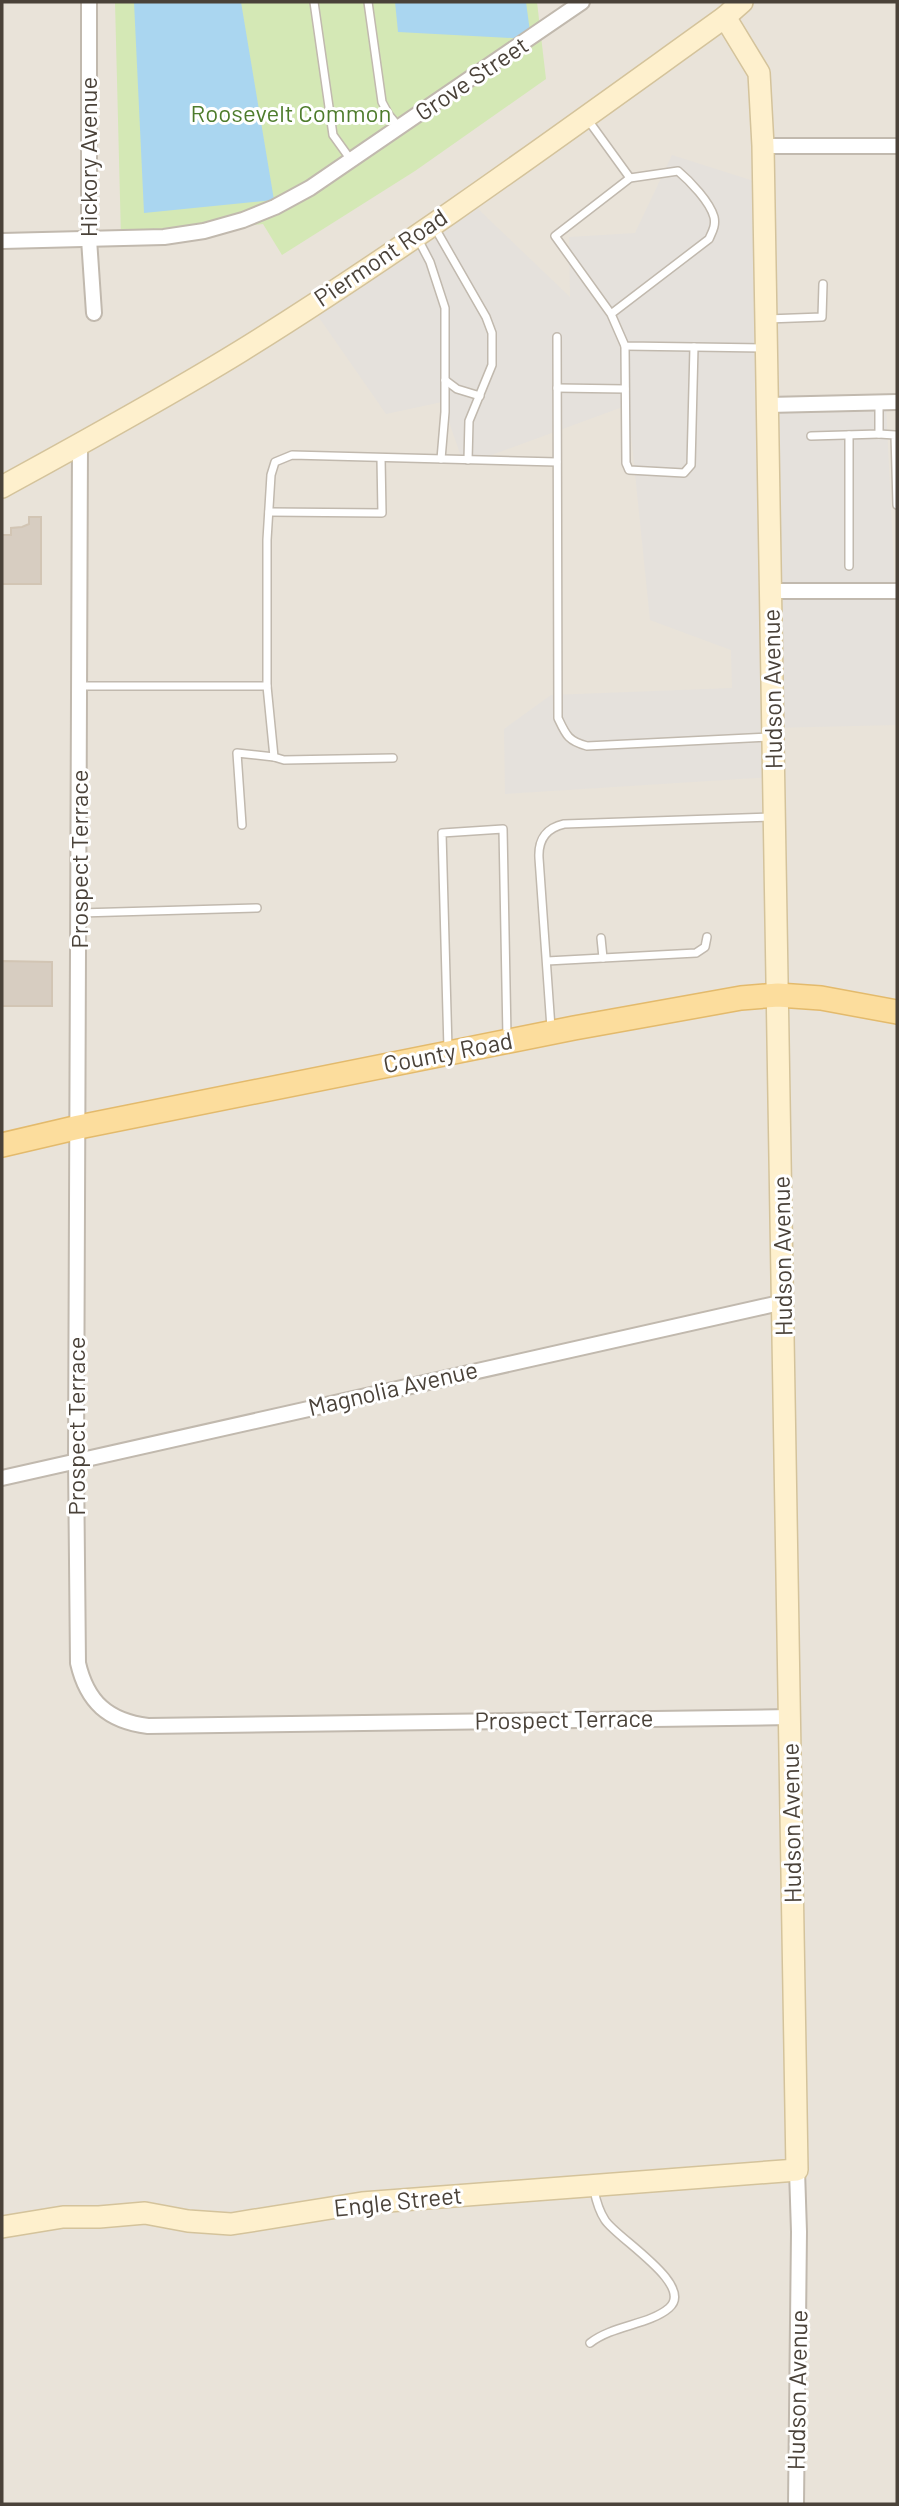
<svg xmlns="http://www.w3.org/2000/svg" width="899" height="2506" font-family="Barlow,sans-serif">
<rect width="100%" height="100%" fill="#f5f2eb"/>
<rect fill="#e9e3d9" x="2" y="2" width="895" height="2502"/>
<path fill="#e5e1dc" d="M672,155L766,185L769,409L886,405L895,590L897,591V725L770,728L771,777L505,794L504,729L551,695L732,688L731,650L650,620L628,405L464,465L442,402L386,414L313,309L473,204L570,297L569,237L635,233Z"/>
<path fill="#d4e8b5" d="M115,2H537L546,79L415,171L282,255L263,224L121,238Z"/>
<g fill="#aad6f0">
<path d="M134,2H241L274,200L144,213Z"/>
<path d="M395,2H526L531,39L398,32Z"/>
</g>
<g fill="#d7cdc1" stroke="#d2c5b4" stroke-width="2">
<path d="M29,517H41V584H2V535H11V528L22,527L29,524Z"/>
<path d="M2,961L52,962V1006H2Z"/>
</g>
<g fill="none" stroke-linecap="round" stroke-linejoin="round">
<g stroke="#c1b9ae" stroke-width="10">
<g id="lane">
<path d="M314,2L333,135L351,160"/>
<path d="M368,2L382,102L389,115L399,127"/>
<path d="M588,120L630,178"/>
<path d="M435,228L486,317L492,333V365L469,421L468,460"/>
<path d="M418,239L430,262L445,308V412L441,459"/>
<path d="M611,314L709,239C712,232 716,226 714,217C710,202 690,181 678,171L630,178L555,236L611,314L625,346L764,348"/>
<path d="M767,319L822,317L823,284"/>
<path d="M557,337L558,718C566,735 568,741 587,746L769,737"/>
<path d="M625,346L626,463L629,470L684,473L691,465L694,347"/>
<path d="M445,380L457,389L480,396"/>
<path d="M557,388L625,389"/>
<path d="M879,434L895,435L897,505"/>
<path d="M849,435V566"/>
<path d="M811,436L879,434V403"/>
<path d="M269,512L382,513L381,458"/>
<path d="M80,686H267V540L271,475L275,462L292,455L557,462"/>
<path d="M267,686L274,757L284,760L393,758"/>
<path d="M242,825L237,753L274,757"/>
<path d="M80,913L257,908"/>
<path d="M601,938L603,958"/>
<path d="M547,961L696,953L705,947L707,937"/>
<path d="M551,1028L539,858C538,840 546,828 564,824L771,817"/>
<path d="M448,1049L442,833L503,829L507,1037"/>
<path d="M590,2343C613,2325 649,2325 669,2308C696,2285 615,2237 605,2220C599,2211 596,2200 594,2190"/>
</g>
</g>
<g stroke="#c1b9ae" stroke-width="18">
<g id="street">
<path d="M89,2V239L94,313"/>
<path d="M763,146H897"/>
<path d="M2,241L164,237L204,231L243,220L275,207L310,188L582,2"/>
<path d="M768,405L897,402"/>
<path d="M80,444L76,1460L78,1663C87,1702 108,1721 148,1726L791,1717"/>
<path d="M771,591H897"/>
<path d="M2,1478L784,1302"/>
<path d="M796,2504L799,2232L797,2170"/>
</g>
</g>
<g stroke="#d4c39b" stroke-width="24">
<g id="secondary">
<path d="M2,487C82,443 163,399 241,351C407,248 566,131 725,17L742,2"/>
<path d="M2,2227L63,2217H99L145,2213L188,2221L231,2224L362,2203L797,2170L763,146L759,73L725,17"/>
</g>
</g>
<g stroke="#e3ba6c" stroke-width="26">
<path id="primary" d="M2,1145L79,1127L574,1028L741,998L778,995L821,998L897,1012"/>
</g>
<use href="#lane" stroke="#fff" stroke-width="7"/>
<use href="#street" stroke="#fff" stroke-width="14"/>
<use href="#secondary" stroke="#fef0cd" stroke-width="21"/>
<use href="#primary" stroke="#fcdd9d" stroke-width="23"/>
</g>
<g text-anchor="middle" stroke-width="6" stroke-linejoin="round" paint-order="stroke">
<g font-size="24" fill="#4a4239" stroke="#fff">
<text transform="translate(472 79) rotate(-34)" y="8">Grove Street</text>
<text transform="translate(89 157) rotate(-90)" y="8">Hickory Avenue</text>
<text transform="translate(381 258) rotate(-34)" y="8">Piermont Road</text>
<text transform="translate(773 689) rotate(-91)" y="8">Hudson Avenue</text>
<text transform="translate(80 859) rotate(-90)" y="8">Prospect Terrace</text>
<text transform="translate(448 1053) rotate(-11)" y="8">County Road</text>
<text transform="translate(783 1256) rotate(-91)" y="8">Hudson Avenue</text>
<text transform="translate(393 1389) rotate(-13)" y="8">Magnolia Avenue</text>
<text transform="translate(77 1426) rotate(-90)" y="8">Prospect Terrace</text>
<text transform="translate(564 1720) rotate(-1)" y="8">Prospect Terrace</text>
<text transform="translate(792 1823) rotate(-91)" y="8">Hudson Avenue</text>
<text transform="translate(398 2202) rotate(-6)" y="8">Engle Street</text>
<text transform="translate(798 2390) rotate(-89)" y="8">Hudson Avenue</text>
</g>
<g font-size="24" fill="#4e7c2c" stroke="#fff">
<text x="291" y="122">Roosevelt Common</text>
</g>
</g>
<rect width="899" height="2506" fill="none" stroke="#4a4239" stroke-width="7"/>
</svg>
